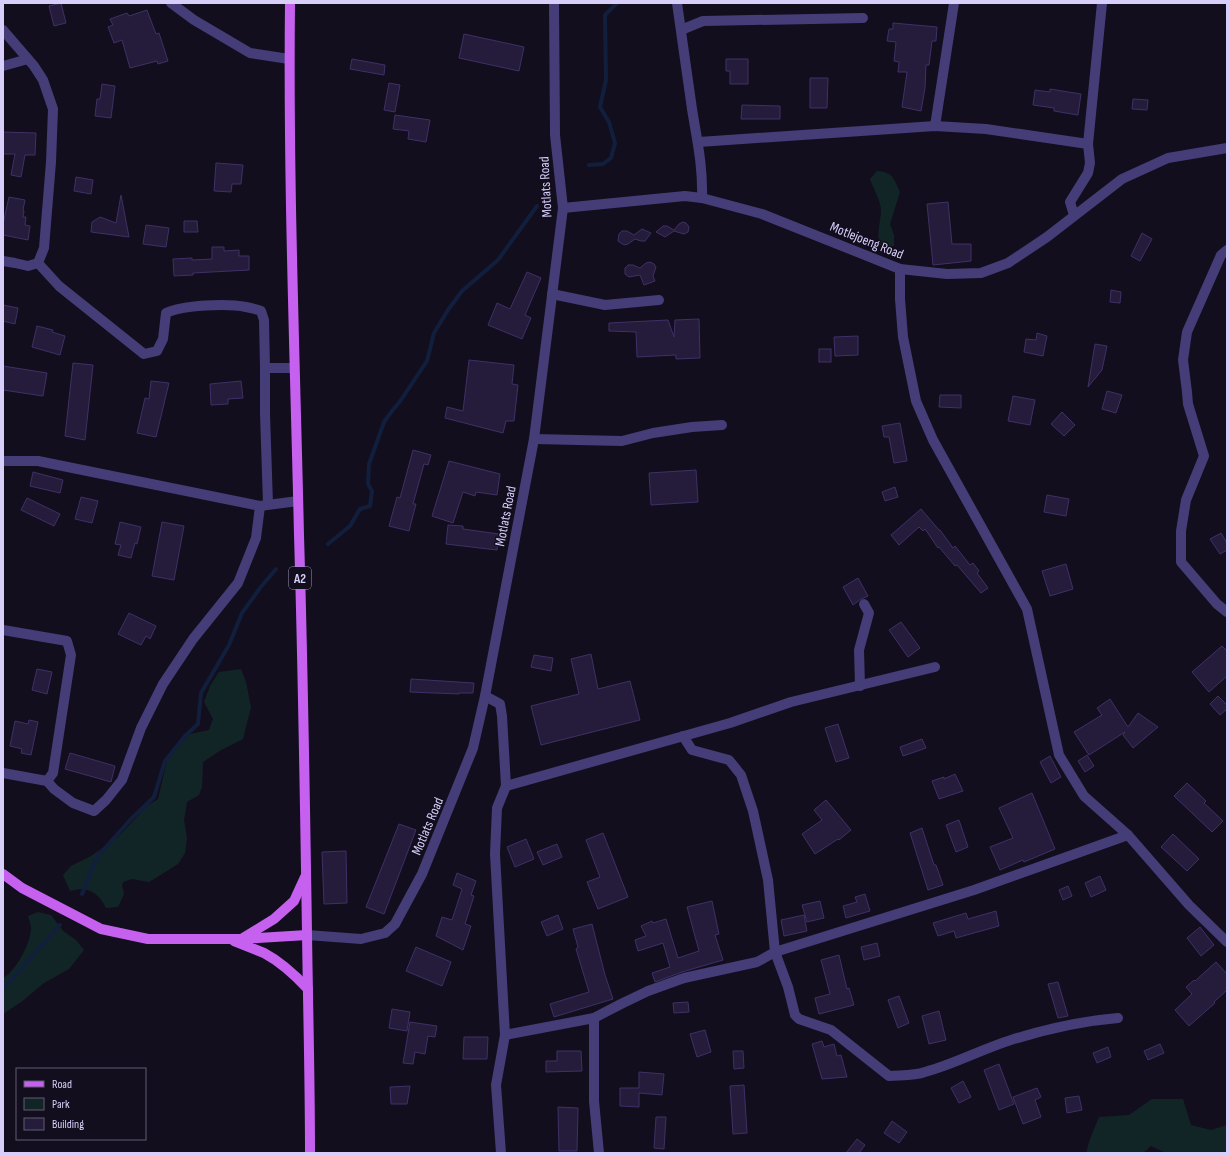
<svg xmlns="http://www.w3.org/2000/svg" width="1230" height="1156" font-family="'Sofia Sans Condensed',sans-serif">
<rect width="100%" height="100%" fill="#120e1d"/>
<g fill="#122526">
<path d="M877,171C893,172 894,179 900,192L890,224L894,235V246L888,247L880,245C876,233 881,222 881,210C881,201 873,188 870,179Z"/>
<path d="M241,669L246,682L251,707L243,739L221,750L203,762L202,787L199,795L187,802L184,820L187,838L185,853L178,864L149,882L132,879L123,882L122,885L124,894L118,907L106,908C98,892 88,886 70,891L63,875L71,866L91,856L117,838L147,806L158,799L167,761L172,751L190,734L209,730L213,719L204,702L210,686L219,672Z"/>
<path d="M38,912L51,915L63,931L76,940L84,950L69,969L44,983L21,1002L3,1014V978C16,971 31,943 31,928C31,924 29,920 28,916Z"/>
<path d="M1152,1099H1183L1191,1125L1211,1130L1227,1125V1153H1166L1151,1146L1143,1153H1086L1090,1139L1099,1117L1129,1115Z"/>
</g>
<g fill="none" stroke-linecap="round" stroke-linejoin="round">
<g stroke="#111f3d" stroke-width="4">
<path d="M589,165L603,164L611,158L615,143L609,122L600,107L606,80L605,15L617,3"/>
<path d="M328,544L350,526L360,509L370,506L372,491L368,484L369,464L384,422L392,411L401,400L427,361L434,333L448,310L462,291L498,260L537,206"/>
<path d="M82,894L97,857L131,819L154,797L165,761L185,736L198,724L201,693L229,645L242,613L260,588L276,569"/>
<path d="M3,989L60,925"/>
</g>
</g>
<g fill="#251c3c" stroke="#3f3066">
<path d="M61,3L66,23L54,26L49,6Z"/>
<path d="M147,10L156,34L159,33L168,61L158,64L157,61L130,68L122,40L114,43L108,27L113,25L110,19L127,13L129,16Z"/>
<path d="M893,23L937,27L936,41H932L929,65H926L925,88L921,111L902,107L907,72H898L899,62L894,61L896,42L887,41L889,29H893Z"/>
<path d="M464,34L524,47L519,71L459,58Z"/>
<path d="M352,59L385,65L384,75L350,69Z"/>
<path d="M726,59H748V84H730V71H726Z"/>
<path d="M810,78H828L827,108H810Z"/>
<path d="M389,83L400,85L395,112L384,110Z"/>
<path d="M102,84L115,86L111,118L95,116L97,99H100Z"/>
<path d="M1050,89L1081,94L1078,115L1054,111V108L1033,105L1035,90L1050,92Z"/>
<path d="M1133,99L1148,100L1147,110L1132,109Z"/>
<path d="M742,105L780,106V119H741Z"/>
<path d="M395,115L430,120L426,142L408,139L409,131L393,129Z"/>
<path d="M3,132L36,133L35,155H25L21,177L11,175L15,154H3Z"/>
<path d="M216,163L243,165L241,184H232L231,192L214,191Z"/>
<path d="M76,177L93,180L91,194L74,191Z"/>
<path d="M121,195L129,237L91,232L92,222L100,217L116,223Z"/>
<path d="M9,197L25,200L23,210L24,211L23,217H26L25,225L30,226L28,240L3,235V224Z"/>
<path d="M948,202L952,244H971V261L933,265L927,204Z"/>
<path d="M184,221H197L198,232H184Z"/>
<path d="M683,222L686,223L689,227L688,232L684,234L674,231L665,237L656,232L663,226H667L674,230L679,224Z"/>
<path d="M146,225L169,228L166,247L143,244Z"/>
<path d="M642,229L651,233L645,241H641L635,239L628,244L624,245L618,241L619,234L622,231H627L634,235Z"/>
<path d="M1142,233L1152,239L1140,261L1131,256Z"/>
<path d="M212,247H224V251L239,250V256H249V270L193,273V275L174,276L173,259L192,258V260L212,259Z"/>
<path d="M650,262L654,264L656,267L653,276L655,281L644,285L640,275L629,277L625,274V268L628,265H633L640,268L646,263Z"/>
<path d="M527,272L541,278L525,315L531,318L522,339L488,325L497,303L510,309Z"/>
<path d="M1111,290L1121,292L1120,303L1110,302Z"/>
<path d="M3,305L18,308L15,324L3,321Z"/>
<path d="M699,319L700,358L676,359V355L637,357L636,332L609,331V323L668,320L674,337L675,320Z"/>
<path d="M37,326L53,330L52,332L65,336L60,355L32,347Z"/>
<path d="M1037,333L1047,336L1043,356L1024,352L1026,339L1036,340Z"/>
<path d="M858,336V355L835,356L834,337Z"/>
<path d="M1095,344L1107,346L1102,370L1088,387Z"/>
<rect x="819" y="349" width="12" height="13"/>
<path d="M469,360L514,365L512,384L518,385L514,421H506L503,433L445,418L447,407L463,411Z"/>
<path d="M73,363L93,365L85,440L65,436Z"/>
<path d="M3,366L47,373L43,396L3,390Z"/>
<path d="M151,381L169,383L156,437L137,433L145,398L149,399Z"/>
<path d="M241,381L243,398L228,399V404L211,405L210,384Z"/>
<path d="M1107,391L1122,395L1116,413L1102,409Z"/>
<path d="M940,395H961V408L939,407Z"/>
<path d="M1013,396L1035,400L1030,425L1008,421Z"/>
<path d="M1062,412L1075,425L1064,436L1051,424Z"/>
<path d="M900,423L907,461L894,463L889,437H884L882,426Z"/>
<path d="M413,450L431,455L428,465L424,464L413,504H416L409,531L389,526L397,497L400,498Z"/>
<path d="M449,461L500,474L497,495L476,492L475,496L463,492L453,523L432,516Z"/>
<path d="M696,470L698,502L651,505L649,473Z"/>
<path d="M33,472L63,480L60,493L30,486Z"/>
<path d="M895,487L898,497L885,501L882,492Z"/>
<path d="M1047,495L1069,499L1066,516L1044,512Z"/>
<path d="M81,497L98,501L92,523L75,519Z"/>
<path d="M27,498L60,514L54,526L21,510Z"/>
<path d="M921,509L939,530H940L953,548L955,546L970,565L973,563L979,571L977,573L988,588L981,593L957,565L955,566L939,547L938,548L925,529L923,531L919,527L899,545L891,535Z"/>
<path d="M120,522L141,527L137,544L135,543L131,558L118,555L121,545L115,544Z"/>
<path d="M162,522L184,526L174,580L152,576Z"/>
<path d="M448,525L463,526V529L499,534L497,550L446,544Z"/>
<path d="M1221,533L1227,543V550L1220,554L1210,539Z"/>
<path d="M1066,564L1073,589L1050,596L1042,571Z"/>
<path d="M858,578L868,596L861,599L853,605L843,587Z"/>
<path d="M129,613L156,626L150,639L146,636L141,645L118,634Z"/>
<path d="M901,622L920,648L908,657L889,630Z"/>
<path d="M1222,646L1227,651V676L1209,692L1192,672Z"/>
<path d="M591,654L598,689L630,681L640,720L541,745L531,706L579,694L571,659Z"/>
<path d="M534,655L553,658L551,671L531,667Z"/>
<path d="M37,669L52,672L47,694L32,690Z"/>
<path d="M411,679L474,683L473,693H459V694L410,692Z"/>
<path d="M1218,696L1227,705V709L1220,715L1210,704Z"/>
<path d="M1110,699L1128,727L1138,713L1158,727L1133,748L1123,735L1125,732L1089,755L1074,732L1102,715L1097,708Z"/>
<path d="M29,720L38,722L31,755L21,753L22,749L10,746L15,721L28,724Z"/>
<path d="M838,724L849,758L836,762L825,728Z"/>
<path d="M922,739L926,748L903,756L900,747Z"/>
<path d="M70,753L115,766L111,782L65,769Z"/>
<path d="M1087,755L1094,766L1085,772L1078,761Z"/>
<path d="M1050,756L1061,777L1051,783L1040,762Z"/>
<path d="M955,774L963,791L939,799L932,781L944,777V779Z"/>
<path d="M1187,783L1206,801L1204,803L1223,821L1212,832L1174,796Z"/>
<path d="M1032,793L1055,849L1024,862L1023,860L1000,870L990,847L1013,838L999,808Z"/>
<path d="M826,800L851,830L839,840L838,839L815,854L802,834L822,820L814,810Z"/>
<path d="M959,820L968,847L956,852L946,825Z"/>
<path d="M399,824L416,830L384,914L366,907Z"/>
<path d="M922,828L934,865H936L943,885L928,890L910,833Z"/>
<path d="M603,833L628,897L598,909L587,882L600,877L586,840Z"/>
<path d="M1173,834L1199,859L1187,871L1161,847Z"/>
<path d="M526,839L534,859L515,867L507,847Z"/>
<path d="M557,844L562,857L543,865L537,852Z"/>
<path d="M346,851L347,903L324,904L322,852Z"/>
<path d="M457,873L476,881L471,895L474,896L465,924L471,926L463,950L436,936L442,917L452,920L462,889L453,885Z"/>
<path d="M1100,876L1106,890L1091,897L1085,883Z"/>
<path d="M1068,886L1072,896L1063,900L1059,890Z"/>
<path d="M865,894L870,911L846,918L843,906L857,902L855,897Z"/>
<path d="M712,901L719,934L715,935L723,960L682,972L655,982L652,973L670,967L663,943L638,951L635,940L646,936L641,926L652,921L653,923L666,919L678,958L699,951L687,907Z"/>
<path d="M820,901L824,918L807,922L802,905Z"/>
<path d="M996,911L999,926L956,938L954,931L938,936L933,923L966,913L968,919Z"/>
<path d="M558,915L563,929L547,936L541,922Z"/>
<path d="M804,915L807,931L784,936L781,920Z"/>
<path d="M592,924L605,975L613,999L554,1017L550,1004L589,992L576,949L578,947L573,929Z"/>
<path d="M1200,927L1214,945L1201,956L1187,938Z"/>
<path d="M877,943L880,956L864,960L861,947Z"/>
<path d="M416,947L451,962L442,986L406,971Z"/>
<path d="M839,955L847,989L849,988L854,1005L819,1014L815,998L830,994L821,960Z"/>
<path d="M1216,962L1227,974V990L1214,1002L1215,1003L1189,1026L1175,1010L1192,994L1186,987L1194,980L1195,981Z"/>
<path d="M1058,982L1068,1016L1058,1018L1048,984Z"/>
<path d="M899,996L909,1023L898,1028L888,1000Z"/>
<path d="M688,1002L689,1012L674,1013L673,1003Z"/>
<path d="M392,1009L410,1012L407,1031L389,1028Z"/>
<path d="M939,1011L946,1040L929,1044L922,1016Z"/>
<path d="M410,1022L437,1026L435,1037L428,1036L425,1054L415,1052L413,1064L403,1063Z"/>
<path d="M705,1030L711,1052L697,1057L690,1034Z"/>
<path d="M464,1037H488L487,1059H463Z"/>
<path d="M822,1041L824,1047L834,1044L837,1056L841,1055L847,1077L822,1079L812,1044Z"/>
<path d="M1160,1044L1164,1053L1148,1060L1144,1051Z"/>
<path d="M1108,1047L1111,1057L1097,1063L1093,1053Z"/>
<path d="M557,1051H581L582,1071L546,1072V1061H557Z"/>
<path d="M733,1051H743L744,1068L734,1069Z"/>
<path d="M999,1064L1014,1104L999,1110L984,1070Z"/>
<path d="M639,1072L664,1074L662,1095L639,1093V1107L620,1106V1088H639Z"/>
<path d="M963,1081L971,1097L959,1103L951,1088Z"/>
<path d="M744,1085L747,1133L733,1134L730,1086Z"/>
<path d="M410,1086L407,1104H391L390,1087Z"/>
<path d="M1037,1088L1041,1097L1035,1100L1041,1117L1023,1124L1013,1097Z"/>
<path d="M1079,1096L1082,1110L1067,1113L1065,1098Z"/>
<path d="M558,1107L578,1108L577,1151H559Z"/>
<path d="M656,1117H666L664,1149L654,1148Z"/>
<path d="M892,1121L907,1132L899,1143L884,1133Z"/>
<path d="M857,1139L865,1145L859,1153H846Z"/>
</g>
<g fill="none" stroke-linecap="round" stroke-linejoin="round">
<g stroke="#453d77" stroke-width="10">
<path d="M171,3L194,20L250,53L289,59"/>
<path d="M677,3C682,38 687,74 692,109C697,140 703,166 702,198"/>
<path d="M3,30L34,66L43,80L53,109L51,162L44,248L38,263L28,266L15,263L3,261"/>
<path d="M681,30L703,21L863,18"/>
<path d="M3,66L28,59"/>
<path d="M935,126L954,3"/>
<path d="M699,142L935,126L986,129L1088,144L1090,163L1088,173L1070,202L1074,215"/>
<path d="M1088,144L1102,3"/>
<path d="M563,208L685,196L702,198L762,214L900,269L947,274L981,273L1008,263L1047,237L1122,179L1168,158L1227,148"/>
<path d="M1227,250L1221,255L1187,332L1183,360L1187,392L1188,404L1204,456L1186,500L1181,531V562L1217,604L1227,612"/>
<path d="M38,263L59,286L144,354L157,351L163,339L166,313C183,305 227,303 246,307C251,308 256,309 261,311L264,320L265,368H294"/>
<path d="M900,269V299L903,337L916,401L933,440L1027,609L1059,755L1084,796L1128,835L1189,905L1227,942"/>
<path d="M552,294L605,305L659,300"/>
<path d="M265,368V414L268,504"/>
<path d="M534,439L622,441L653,433L692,427L722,425"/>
<path d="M3,461H38L260,506L298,501"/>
<path d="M3,630L67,641L71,655L53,773L47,781"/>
<path d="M860,686L859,650L869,613L864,604"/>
<path d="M485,696L500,704L502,716L506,786L497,808L495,854L505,1035L496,1085L501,1153"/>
<path d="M683,736L692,750L729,760L741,775L753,811L768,880L775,952L788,987L795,1015L799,1019L831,1030L889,1076C901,1075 914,1076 925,1072C955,1064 982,1049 1011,1040C1046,1029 1082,1021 1118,1018"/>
<path d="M3,773L47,781L54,789L73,803L94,811L106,800L122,780L141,728L163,684L193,639L238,583L256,538L260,506"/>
<path d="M506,786L730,723L791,702L935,667"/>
<path d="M307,935L361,939L385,933L395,924L422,874L473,748L485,696L534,439L563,208L555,135L554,3"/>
<path d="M594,1018V1101L599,1153"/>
<path d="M505,1035L594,1018L621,1004L648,991L684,978L757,962L775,952L974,890L1128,835"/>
</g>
<g stroke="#c661ef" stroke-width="10">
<path d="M290,3C288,180 295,357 299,535C303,668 305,800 307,933C308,1007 310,1080 310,1153"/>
<path d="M3,874L22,888L101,929L148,939H241L307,935"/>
<path d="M243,938L274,919L294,901L305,877"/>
<path d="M234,941C244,945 254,949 264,953C281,962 295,975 308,989"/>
</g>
</g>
<g text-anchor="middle" stroke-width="3" stroke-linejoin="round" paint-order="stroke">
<rect fill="#120e1d" stroke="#9c95b8" stroke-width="1" x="289" y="567" width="22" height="22" rx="3"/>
<g font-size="13" font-weight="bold" fill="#d7cffa">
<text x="300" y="583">A2</text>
</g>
<g font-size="14" fill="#d7cffa" stroke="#120e1d">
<text transform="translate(545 187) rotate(-93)" y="5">Motlats Road</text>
<text transform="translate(867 240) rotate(22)" y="5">Motlejoeng Road</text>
<text transform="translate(505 516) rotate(-79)" y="5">Motlats Road</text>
<text transform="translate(427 826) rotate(-67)" y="5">Motlats Road</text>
</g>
</g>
<rect width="1230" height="1156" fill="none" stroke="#d7cffa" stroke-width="8"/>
<rect x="16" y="1068" width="130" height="72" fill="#120e1d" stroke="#615b75"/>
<rect x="24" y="1081" width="20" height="6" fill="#c661ef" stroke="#615b75"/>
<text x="52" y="1088" font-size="12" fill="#d7cffa">Road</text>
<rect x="24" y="1098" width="20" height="12" fill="#122526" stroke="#615b75"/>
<text x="52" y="1108" font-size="12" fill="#d7cffa">Park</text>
<rect x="24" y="1118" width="20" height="12" fill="#251c3c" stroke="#615b75"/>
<text x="52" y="1128" font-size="12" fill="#d7cffa">Building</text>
</svg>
